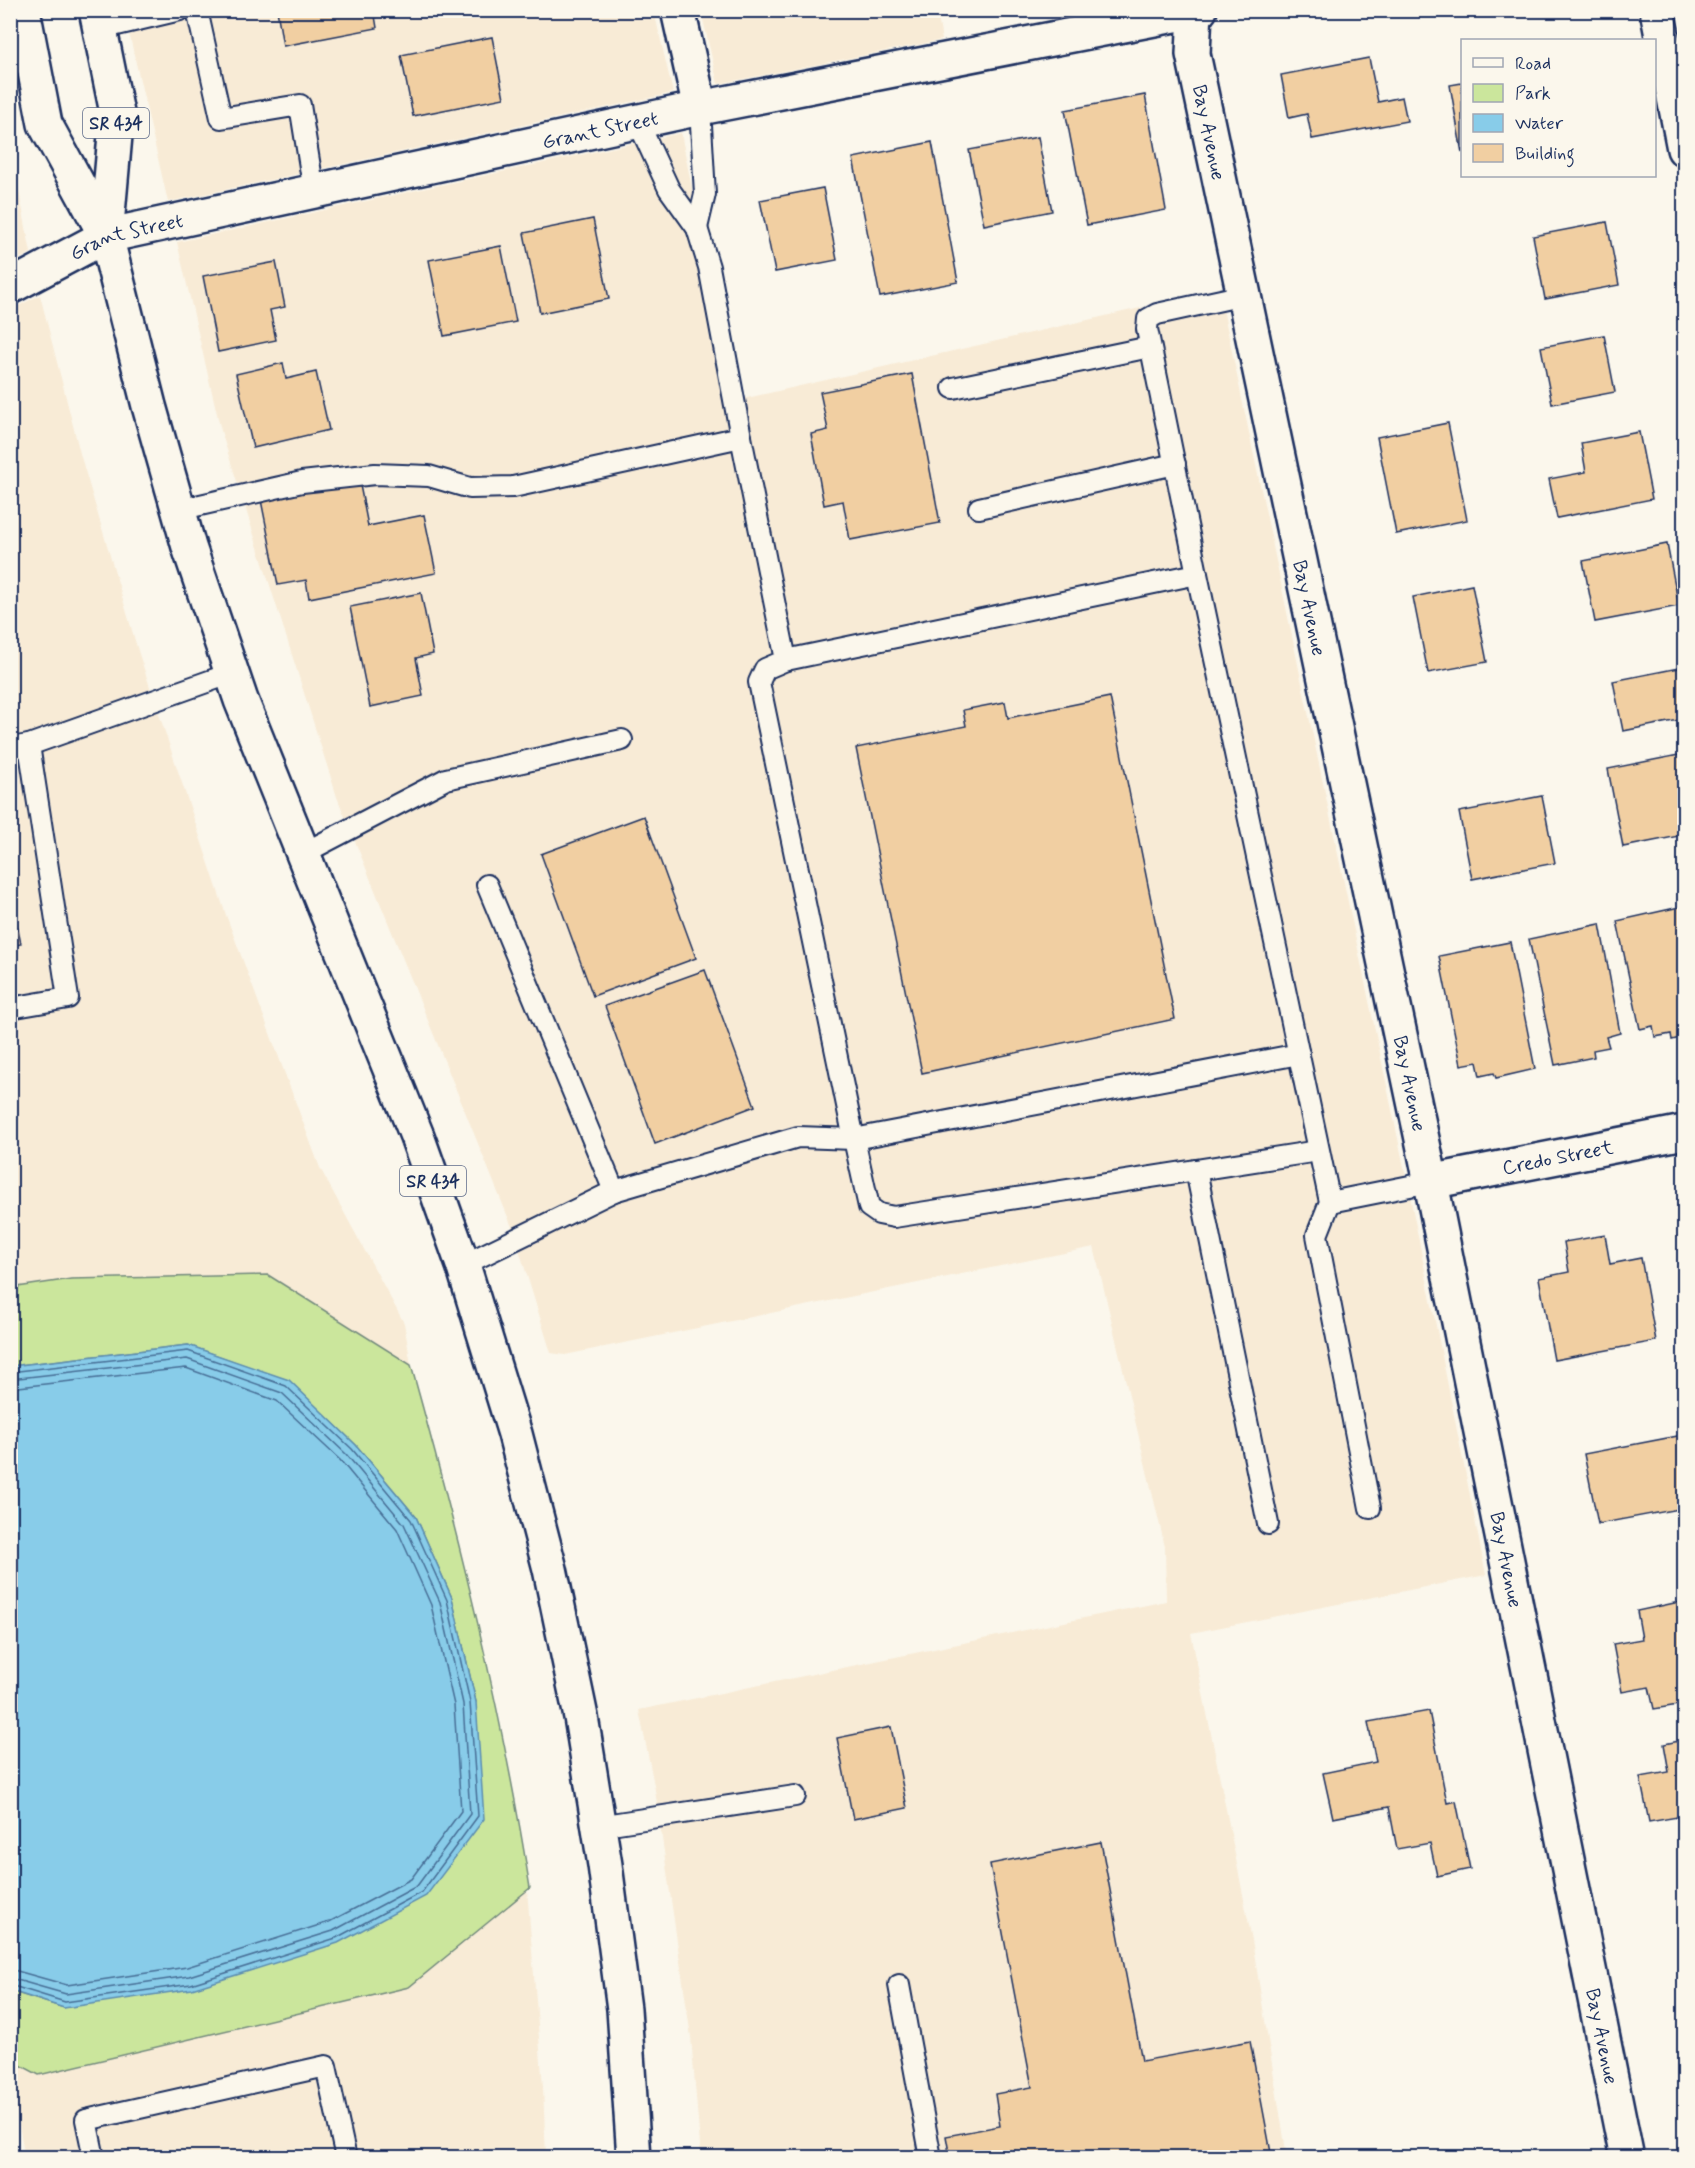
<svg xmlns="http://www.w3.org/2000/svg" width="1695" height="2168" font-family="Mynerve,sans-serif">
<rect width="100%" height="100%" fill="#fbf7ec"/>
<filter id="ink" filterUnits="userSpaceOnUse"><feTurbulence type="fractalNoise" baseFrequency=".0167" numOctaves="2"/><feDisplacementMap in="SourceGraphic" scale="12" xChannelSelector="R" yChannelSelector="G"/><feConvolveMatrix kernelMatrix="1 2 1 2 8 2 1 2 1" color-interpolation-filters="sRGB"/></filter>
<g filter="url(#ink)">
<g fill="#f8ebd6">
<path d="M124,11H654L673,93L168,202Z"/>
<path d="M701,11H937L942,40L718,84Z"/>
<path d="M681,133L734,401L1219,290L1408,1186L1486,1575L1191,1633L1252,1940L1287,2157H701L691,2037L655,1790L639,1710L1166,1601L1165,1547L1094,1247L565,1355L551,1353L512,1227L337,797L221,431L177,242Z"/>
<path d="M11,150L31,253L11,263H10Z"/>
<path d="M40,295L81,457L139,654L226,915L320,1168L404,1323L411,1365L268,1275L71,1279L11,1288L10,310Z"/>
<path d="M527,1889L543,2087L546,2157H25L11,2082L10,2060L40,2075L409,1987Z"/>
</g>
<path fill="#cbe69c" stroke="#738a7d" stroke-width="1.5" d="M268,1275L411,1365C459,1537 502,1711 530,1888L409,1987L39,2075L11,2060L10,1991L64,2008L476,1702L452,1598L416,1517L356,1445L289,1381L188,1345L11,1366V1288L71,1279Z"/>
<path fill="#88cce9" stroke="#5c8db1" stroke-width="1.5" d="M188,1345L289,1380L356,1445L416,1517L452,1598L476,1702L484,1819L426,1896L338,1943L192,1989L64,2008L11,1991V1366Z"/>
<g fill="none" stroke-linecap="round" stroke-linejoin="round">
<g stroke="#476e96" stroke-width="1.5">
<path d="M10,1372L188,1351L286,1386L352,1449L411,1520L447,1600L470,1702L478,1816L422,1892L336,1938L191,1984L65,2002L10,1985"/>
<path d="M10,1379L187,1359L282,1393L346,1454L404,1524L440,1602L463,1704L470,1814L417,1886L333,1931L189,1976L66,1994L10,1978"/>
<path d="M10,1388L186,1368L277,1401L340,1460L397,1529L431,1605L454,1705L461,1811L411,1879L329,1922L187,1967L67,1985L10,1969"/>
</g>
</g>
<g fill="#f1cfa2" stroke="#1b2f5e" stroke-width="1.5">
<path d="M277,10H374L377,28L283,46Z"/>
<path d="M492,37L504,98L413,116L401,55Z"/>
<path d="M1369,58L1378,102L1402,97L1407,121L1312,139L1307,114L1289,118L1281,75Z"/>
<path d="M1462,83V153L1450,85Z"/>
<path d="M1145,95L1166,210L1087,225L1065,110Z"/>
<path d="M1038,137L1052,211L984,225L969,150Z"/>
<path d="M932,142L958,282L880,297L853,158Z"/>
<path d="M823,188L837,260L775,272L760,200Z"/>
<path d="M593,219L609,299L540,313L524,233Z"/>
<path d="M1607,222L1619,285L1545,299L1533,236Z"/>
<path d="M501,246L516,322L444,336L429,260Z"/>
<path d="M276,262L285,307L270,310L276,340L218,352L203,276Z"/>
<path d="M1604,335L1615,392L1552,404L1541,347Z"/>
<path d="M283,363L286,379L316,372L329,430L253,448L236,374Z"/>
<path d="M912,374L940,523L850,540L843,501L824,505L811,434L828,430L820,392Z"/>
<path d="M1448,423L1467,520L1396,534L1377,437Z"/>
<path d="M1639,432L1652,499L1557,518L1549,479L1586,472L1581,443Z"/>
<path d="M359,480L368,526L424,515L436,573L309,598L306,580L278,585L261,500Z"/>
<path d="M1667,544L1679,606L1595,622L1583,561Z"/>
<path d="M1472,585L1487,662L1428,673L1413,597Z"/>
<path d="M421,593L433,654L416,658L423,696L370,707L350,607Z"/>
<path d="M1684,667V719L1623,731L1613,681Z"/>
<path d="M1110,697L1175,1019L922,1073L856,748L966,726L963,710L1005,702L1008,718Z"/>
<path d="M1684,754V835L1623,847L1608,769Z"/>
<path d="M1542,796L1555,863L1472,879L1459,812Z"/>
<path d="M644,816L696,958L593,996L541,854Z"/>
<path d="M10,890L21,944L10,946Z"/>
<path d="M1684,906V1037L1672,1040L1671,1034L1655,1037L1653,1026L1640,1029L1617,921Z"/>
<path d="M1600,924L1620,1033L1606,1037L1609,1047L1593,1050L1594,1057L1555,1065L1529,939Z"/>
<path d="M1510,942L1535,1069L1496,1078L1494,1073L1480,1076L1477,1062L1461,1065L1439,956Z"/>
<path d="M705,970L755,1106L655,1144L605,1006Z"/>
<path d="M1605,1235L1610,1264L1641,1258L1656,1341L1554,1360L1539,1278L1569,1272L1564,1242Z"/>
<path d="M1683,1435L1684,1508L1598,1524L1584,1454Z"/>
<path d="M1684,1601V1704L1654,1709L1649,1687L1622,1692L1613,1644L1642,1639L1637,1611Z"/>
<path d="M1429,1711L1447,1803L1456,1801L1470,1869L1437,1876L1430,1843L1397,1849L1389,1807L1333,1818L1323,1773L1376,1762L1368,1722Z"/>
<path d="M891,1727L907,1808L853,1819L837,1738Z"/>
<path d="M1684,1740V1845L1682,1846L1677,1817L1649,1822L1640,1777L1669,1772L1664,1744Z"/>
<path d="M1101,1842L1142,2061L1250,2041L1272,2158H950L946,2136L1000,2126L995,2094L1032,2087L990,1864Z"/>
</g>
<g fill="none" stroke-linecap="round" stroke-linejoin="round">
<g stroke="#1b2f5e" stroke-width="24">
<g id="lane">
<path d="M197,10L221,118L300,105L314,192"/>
<path d="M100,29L180,10"/>
<path d="M697,228L705,194L700,108"/>
<path d="M953,388L1150,347"/>
<path d="M741,437L786,660L1197,574L1147,329L1148,319L1157,314L1244,295"/>
<path d="M979,508L1175,464"/>
<path d="M178,510L302,482L375,474L429,476L470,488L513,487L741,437L709,267L697,228L669,189L638,122"/>
<path d="M1197,574L1330,1202L1317,1235L1370,1508"/>
<path d="M786,660L765,669L759,682L854,1139L1299,1054"/>
<path d="M10,748L29,745L232,673"/>
<path d="M302,854L446,779L622,740"/>
<path d="M10,1008L68,998L29,745"/>
<path d="M1196,1170L1268,1524"/>
<path d="M614,1191L798,1137L854,1139L869,1207L879,1214L894,1217L1318,1151"/>
<path d="M1330,1202L1430,1182"/>
<path d="M463,1265L614,1191L487,885"/>
<path d="M598,1826L795,1796"/>
<path d="M899,1985L931,2158"/>
<path d="M94,2158L86,2120L326,2066L346,2158"/>
</g>
</g>
<g stroke="#1b2f5e" stroke-width="38">
<g id="street">
<path d="M678,10L700,108"/>
<path id="s1" d="M1195,10L1193,54L1425,1153L1627,2158"/>
<path d="M1657,10L1684,149"/>
<path id="s2" d="M1430,1182L1684,1132"/>
</g>
</g>
<g stroke="#1b2f5e" stroke-width="38">
<g id="secondary">
<path id="s3" d="M10,287L106,236L700,108L1200,10"/>
</g>
</g>
<g stroke="#1b2f5e" stroke-width="38">
<g id="primary">
<path d="M23,10L45,124L106,236L149,406L189,547L241,700L417,1136L463,1265L515,1434L550,1569L581,1717L605,1865L624,2009L634,2158"/>
<path d="M96,10L117,113L106,236"/>
</g>
</g>
<use href="#lane" stroke="#fbf7ec" stroke-width="20"/>
<use href="#street" stroke="#fbf7ec" stroke-width="33"/>
<use href="#secondary" stroke="#fbf7ec" stroke-width="33"/>
<use href="#primary" stroke="#fbf7ec" stroke-width="33"/>
</g>
</g>
<g text-anchor="middle" stroke-width="6" stroke-linejoin="round" paint-order="stroke">
<g fill="#fbf7ec" stroke="#5e6b89" stroke-width="1.5">
<rect x="83" y="108" width="66" height="30" rx="4.5"/>
<rect x="400" y="1166" width="66" height="30" rx="4.5"/>
</g>
<g font-size="18" font-weight="bold" fill="#1b2f5e">
<text x="116" y="129">SR 434</text>
<text x="433" y="1187">SR 434</text>
</g>
<g font-size="20" fill="#1b2f5e" stroke="#fbf7ec">
<text dy="7" stroke="none"><textPath href="#s3" startOffset="614">Grant Street</textPath></text>
<text dy="7" stroke="none"><textPath href="#s1" startOffset="124">Bay Avenue</textPath></text>
<text dy="7" stroke="none"><textPath href="#s3" startOffset="128">Grant Street</textPath></text>
<text dy="7" stroke="none"><textPath href="#s1" startOffset="610">Bay Avenue</textPath></text>
<text dy="7" stroke="none"><textPath href="#s1" startOffset="1096">Bay Avenue</textPath></text>
<text dy="7" stroke="none"><textPath href="#s2" startOffset="130">Credo Street</textPath></text>
<text dy="7" stroke="none"><textPath href="#s1" startOffset="1582">Bay Avenue</textPath></text>
<text dy="7" stroke="none"><textPath href="#s1" startOffset="2068">Bay Avenue</textPath></text>
</g>
</g>
<rect width="1695" height="2168" fill="none" stroke="#fbf7ec" stroke-width="36"/>
<rect x="18" y="18" width="1659" height="2132" fill="none" stroke="#1b2f5e" stroke-width="2" filter="url(#ink)"/>
<rect x="1461" y="39" width="195" height="138" fill="#fbf7ec" stroke="#a1a7b3" stroke-width="1.5"/>
<rect x="1473" y="58" width="30" height="9" fill="#fbf7ec" stroke="#a1a7b3" stroke-width="1.5"/>
<text x="1515" y="69" font-size="18" fill="#1b2f5e">Road</text>
<rect x="1473" y="84" width="30" height="18" fill="#cbe69c" stroke="#a1a7b3" stroke-width="1.5"/>
<text x="1515" y="99" font-size="18" fill="#1b2f5e">Park</text>
<rect x="1473" y="114" width="30" height="18" fill="#88cce9" stroke="#a1a7b3" stroke-width="1.5"/>
<text x="1515" y="129" font-size="18" fill="#1b2f5e">Water</text>
<rect x="1473" y="144" width="30" height="18" fill="#f1cfa2" stroke="#a1a7b3" stroke-width="1.5"/>
<text x="1515" y="159" font-size="18" fill="#1b2f5e">Building</text>
</svg>
